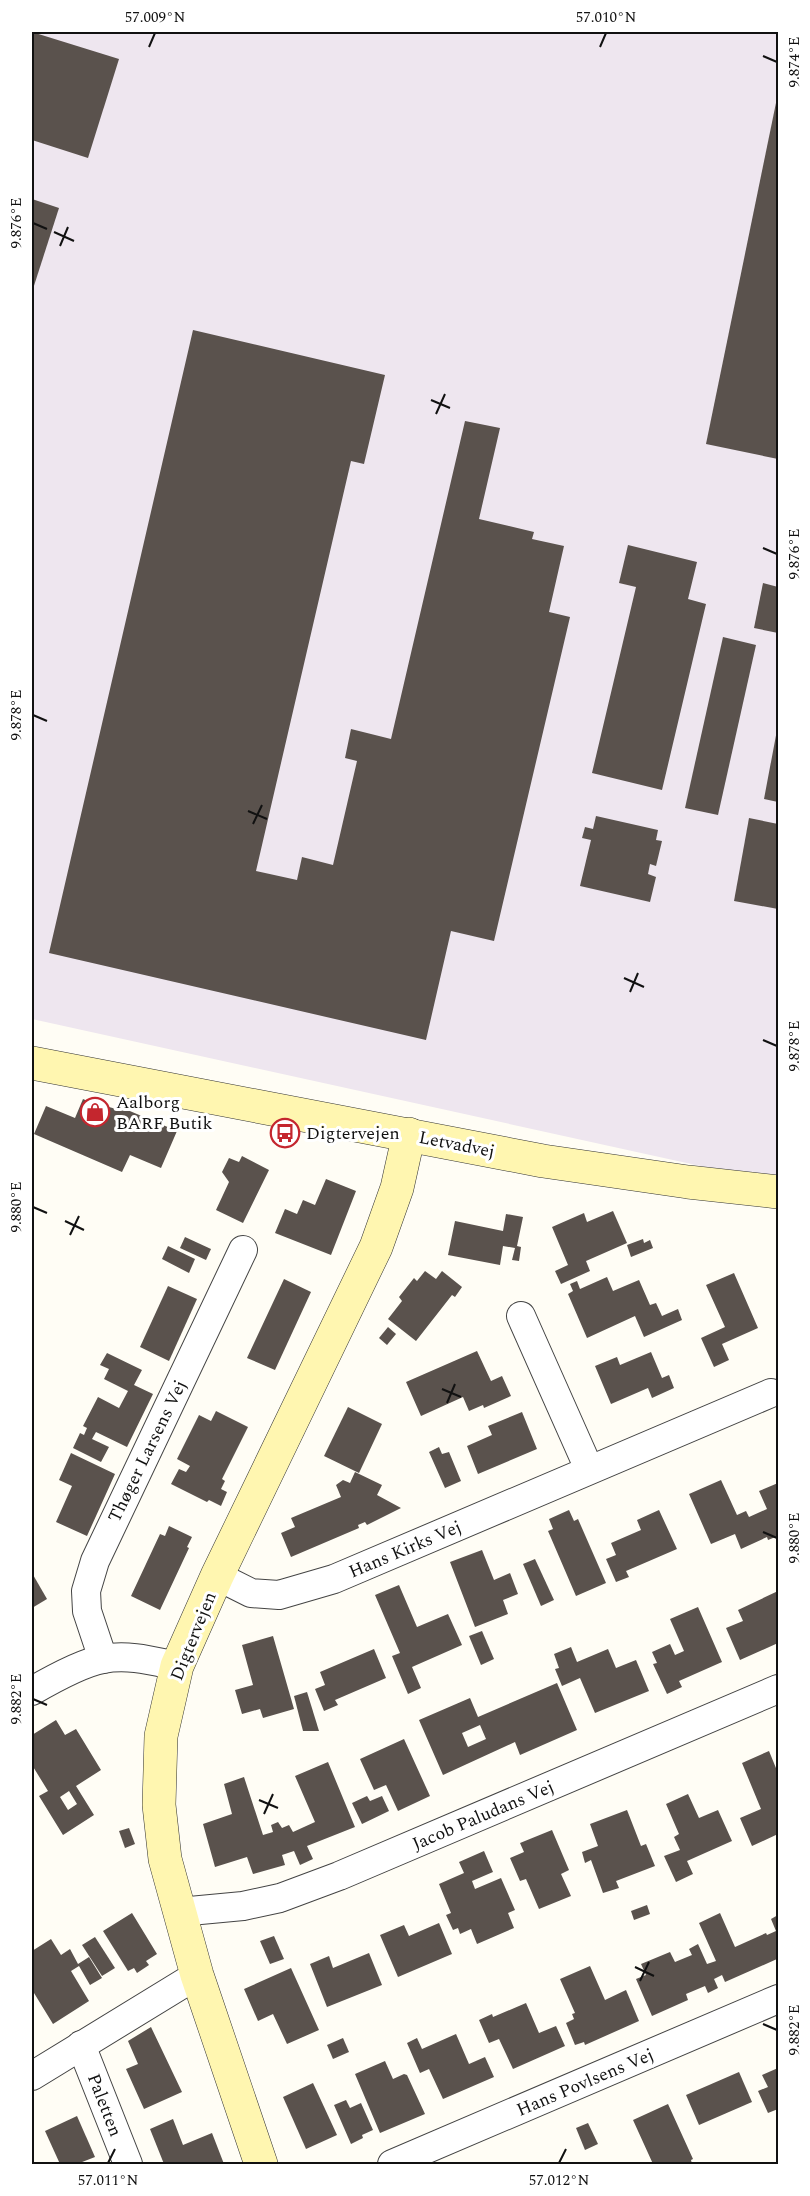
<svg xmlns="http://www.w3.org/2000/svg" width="810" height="2196" font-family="Spectral,serif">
<rect width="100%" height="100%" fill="#fffdf5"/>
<path fill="#eee6ef" d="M32,32H778V1183L32,1019Z"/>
<g fill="#5a524d" fill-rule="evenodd">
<path d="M32,32L119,59L88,158L32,140Z"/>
<path d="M777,98L778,99V459L706,444Z"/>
<path d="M32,199L59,208L32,292Z"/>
<path d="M193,330L385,375L364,464L351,461L256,871L297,880L302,857L333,865L357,761L345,758L351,729L391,739L465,421L500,428L479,519L534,532L532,539L564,546L549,612L570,617L494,941L451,931L426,1040L49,953Z"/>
<path d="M628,545L697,562L688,599L706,604L662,790L592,773L636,587L619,583Z"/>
<path d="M763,583L778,587V633L754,628Z"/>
<path d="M723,637L756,645L718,815L685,808Z"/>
<path d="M777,730H778V802L764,799Z"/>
<path d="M596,816L658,830L656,840L662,841L656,866L650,864L648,874L656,877L650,902L580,886L591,840L582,838L585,827L593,829Z"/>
<path d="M749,818L778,824V909L734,901Z"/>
<path d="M83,1099L108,1110L109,1107L116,1109L118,1106L177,1131L161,1168L130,1155L122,1172L34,1134L46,1106L75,1118Z"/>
<path d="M242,1156L269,1170L243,1223L216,1210L229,1182L222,1172L229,1158L239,1162Z"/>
<path d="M326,1179L356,1191L331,1255L275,1233L285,1209L297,1214L303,1200L315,1205Z"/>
<path d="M613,1211L627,1243L586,1261L590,1271L561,1284L555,1271L568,1265L552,1227L584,1213L587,1222Z"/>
<path d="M506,1214L523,1217L517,1246L521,1247L519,1261L512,1260L515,1248L503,1246L500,1265L448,1255L455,1221L503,1231Z"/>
<path d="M185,1237L211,1249L206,1260L180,1248Z"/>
<path d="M643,1239L644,1243L650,1240L653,1248L631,1257L627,1245Z"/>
<path d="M168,1246L195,1259L189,1273L162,1259Z"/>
<path d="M425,1271L436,1279L442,1271L462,1287L455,1297L452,1295L416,1341L388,1319L402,1301L399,1297L414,1278L417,1281Z"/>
<path d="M734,1273L758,1328L722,1344L729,1360L714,1367L701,1338L725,1327L706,1285Z"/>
<path d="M607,1277L613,1291L639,1280L650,1305L656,1303L662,1316L678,1309L682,1320L644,1337L635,1316L587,1338L568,1294L573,1291L570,1284L577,1281L580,1289Z"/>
<path d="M284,1279L311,1292L275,1370L247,1358Z"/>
<path d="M168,1286L197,1299L169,1361L140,1347Z"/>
<path d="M388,1327L396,1334L387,1345L379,1338Z"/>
<path d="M477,1351L491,1381L502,1376L511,1396L484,1408L483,1405L469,1411L463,1397L421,1416L406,1382Z"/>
<path d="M651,1352L662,1378L669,1375L674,1388L652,1398L648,1388L611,1404L595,1366L617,1357L620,1365Z"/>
<path d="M107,1353L142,1370L134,1385L153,1394L127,1447L96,1432L92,1439L109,1447L101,1462L73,1448L80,1433L84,1435L87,1428L83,1426L98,1397L119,1408L128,1391L104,1379L109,1369L100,1365Z"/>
<path d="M348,1407L382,1424L359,1473L324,1456Z"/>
<path d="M216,1411L248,1427L222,1479L225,1481L221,1489L227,1492L221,1506L209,1500L207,1502L171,1484L179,1469L186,1472L190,1466L177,1459L199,1415L211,1421Z"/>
<path d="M522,1412L537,1449L478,1474L467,1446L492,1435L488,1426Z"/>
<path d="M439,1447L442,1454L449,1452L461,1481L445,1488L429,1452Z"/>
<path d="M71,1453L115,1474L87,1536L56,1522L72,1486L59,1480Z"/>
<path d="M355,1472L382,1485L377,1495L401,1508L367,1525L365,1522L358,1525L359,1528L291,1557L281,1533L295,1527L291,1518L341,1497L336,1485L343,1480L350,1483Z"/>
<path d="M721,1480L737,1515L746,1511L749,1517L767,1509L759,1491L778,1483V1522L776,1523L778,1536L768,1540L767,1537L741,1549L735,1534L711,1544L689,1494Z"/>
<path d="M569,1510L574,1521L578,1519L606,1583L576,1596L548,1531L553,1529L549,1519Z"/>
<path d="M659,1510L677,1549L626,1571L629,1577L616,1582L606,1559L616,1555L611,1543L641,1530L637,1520Z"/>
<path d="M169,1526L192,1537L187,1547L189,1548L160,1610L131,1596L160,1534L165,1536Z"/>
<path d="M482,1550L494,1580L510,1573L518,1594L503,1600L508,1614L475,1627L450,1562Z"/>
<path d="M535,1559L554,1600L541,1606L523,1564Z"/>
<path d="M32,1573L47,1599L32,1608Z"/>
<path d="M399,1585L417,1627L448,1614L462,1645L412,1667L421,1688L408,1694L392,1656L400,1653L375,1595Z"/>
<path d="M778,1591V1643L740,1660L726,1628L743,1621L738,1610Z"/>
<path d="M698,1607L722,1662L679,1681L682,1687L667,1694L653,1664L657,1663L652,1652L670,1644L675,1655L684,1651L670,1619Z"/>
<path d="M482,1631L494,1659L481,1665L469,1636Z"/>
<path d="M273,1636L294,1709L263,1718L260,1709L242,1714L235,1690L253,1685L242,1645Z"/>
<path d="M571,1647L577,1662L608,1649L616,1668L636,1660L649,1691L595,1713L580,1678L562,1686L555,1669L559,1668L554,1654Z"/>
<path d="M374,1649L386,1678L335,1700L338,1705L324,1711L315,1689L325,1685L320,1672Z"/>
<path d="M557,1683L577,1730L520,1755L515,1742L443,1775L419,1720L470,1698L478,1717ZM480,1725L486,1739L468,1747L462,1733Z"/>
<path d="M307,1692L319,1731H303L294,1696Z"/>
<path d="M56,1720L65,1735L76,1729L101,1770L76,1786L94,1815L63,1835L39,1796L48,1791L32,1765V1735ZM69,1791L77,1804L68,1810L60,1797Z"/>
<path d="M404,1739L430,1796L398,1811L386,1785L374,1790L360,1759Z"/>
<path d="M769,1751L778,1773V1834L752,1846L740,1818L761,1809L742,1763Z"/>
<path d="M328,1762L355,1827L307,1846L313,1859L300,1865L294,1851L282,1855L285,1865L253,1874L247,1857L215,1867L203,1824L232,1814L224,1784L244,1777L263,1835L273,1832L271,1825L278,1822L282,1828L289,1825L293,1832L315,1822L295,1776Z"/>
<path d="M688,1794L699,1818L718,1810L732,1841L687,1861L693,1874L676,1882L664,1856L680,1850L674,1837L679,1834L666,1804Z"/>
<path d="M367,1796L370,1801L382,1796L389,1811L362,1824L352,1803Z"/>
<path d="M627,1810L641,1846L646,1844L655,1866L616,1881L619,1888L603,1893L591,1860L585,1863L582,1852L598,1846L590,1824Z"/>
<path d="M129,1828L135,1844L125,1848L119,1831Z"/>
<path d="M552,1830L569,1870L561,1874L571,1896L539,1909L526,1879L520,1881L510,1858L524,1852L520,1843Z"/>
<path d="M484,1851L493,1872L472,1881L475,1889L501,1878L515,1910L508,1913L514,1928L477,1944L471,1929L460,1934L458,1928L453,1930L446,1915L451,1913L439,1884L464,1873L459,1862Z"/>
<path d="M647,1905L650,1914L634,1920L631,1911Z"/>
<path d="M132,1913L157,1954L146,1961L149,1965L137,1973L134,1968L128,1971L103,1931Z"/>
<path d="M720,1913L735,1947L766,1933L767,1935L776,1931L771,1919L778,1915L777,1959L725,1982L722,1975L714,1979L718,1988L708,1993L705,1986L686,1994L688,2000L652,2016L636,1979L646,1975L641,1964L670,1952L675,1962L692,1955L689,1949L698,1944L707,1964L716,1961L699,1923Z"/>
<path d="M439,1923L452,1954L398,1977L380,1935L404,1925L409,1936Z"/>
<path d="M274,1936L284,1959L270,1964L260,1941Z"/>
<path d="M95,1937L115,1968L102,1976L82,1945Z"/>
<path d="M51,1939L61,1955L70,1949L78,1964L89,1957L102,1978L90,1985L79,1966L71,1971L89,2001L53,2024L34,1993L32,1995V1951Z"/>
<path d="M369,1953L382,1985L327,2007L310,1964L329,1956L333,1968Z"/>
<path d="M590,1966L605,2000L626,1990L639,2021L585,2045L584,2042L575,2045L566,2023L574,2019L572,2014L575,2013L560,1979Z"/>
<path d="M291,1968L319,2030L287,2044L273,2014L258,2021L244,1989Z"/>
<path d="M526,2003L539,2033L556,2026L565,2046L513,2069L499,2039L489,2043L479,2020L492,2014L493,2017Z"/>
<path d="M151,2027L182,2092L144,2109L126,2069L138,2064L128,2041Z"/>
<path d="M456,2034L469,2064L485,2057L494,2077L443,2099L429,2069L420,2073L407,2043L417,2038L422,2049Z"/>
<path d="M343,2038L349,2052L333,2059L327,2045Z"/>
<path d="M385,2061L393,2079L404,2074L407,2075L425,2114L380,2133L355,2074Z"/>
<path d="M778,2068V2109L768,2113L758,2091L768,2087L762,2075Z"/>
<path d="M739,2072L752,2102L699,2125L686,2095Z"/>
<path d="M313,2083L337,2135L306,2149L283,2097Z"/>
<path d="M346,2100L350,2108L361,2103L373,2130L362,2135L363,2138L351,2144L334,2105Z"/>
<path d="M668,2104L693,2159L691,2160L692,2164H653L633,2120Z"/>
<path d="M77,2116L95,2157L77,2164H60L45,2131Z"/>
<path d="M173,2119L183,2145L212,2133L224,2164H164L150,2129Z"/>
<path d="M588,2123L598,2144L585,2150L576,2128Z"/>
</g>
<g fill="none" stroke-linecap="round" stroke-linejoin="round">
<g stroke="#444" stroke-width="30">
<g id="street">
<path d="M521,1316L589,1469"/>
<path d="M217,1576L251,1593L279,1595L334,1579L771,1393"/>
<path d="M103,1659L87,1611L86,1591L95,1561L243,1250"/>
<path d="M32,1691C51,1680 81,1663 103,1659C128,1654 153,1661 177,1666"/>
<path d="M179,1912L243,1906L280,1898L339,1876L778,1689"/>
<path d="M81,2045L128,2164"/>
<path d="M32,2076L197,1975"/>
<path d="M392,2164L778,1999"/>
</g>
</g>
<g stroke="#333" stroke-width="34">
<g id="secondary">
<path d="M32,1063L543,1161L688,1182L778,1192"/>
<path d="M261,2164L197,1975L165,1859L159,1805L161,1736L177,1666L217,1576L376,1247L397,1188L409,1134"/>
</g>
</g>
<use href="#street" stroke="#fff" stroke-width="28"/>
<use href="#secondary" stroke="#fff6b0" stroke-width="33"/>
</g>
<path fill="none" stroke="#111" stroke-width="2" d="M149,47L155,33M600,47L606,33M763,56L777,62M33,223L47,229M54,232L74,241M60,246L68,227M431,400L450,408M436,414L445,394M763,548L777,554M33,715L47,721M248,811L267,819M253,824L262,805M624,978L644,987M630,992L638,973M763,1040L777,1046M33,1207L47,1213M65,1221L84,1230M70,1235L79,1216M442,1389L461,1397M447,1403L455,1384M763,1532L777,1538M33,1699L47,1705M259,1800L278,1808M264,1814L273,1794M635,1967L654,1976M640,1981L649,1962M763,2024L777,2030M108,2163L115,2149M559,2163L566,2149"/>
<defs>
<g id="shop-ring" transform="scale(1.5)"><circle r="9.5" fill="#fff" stroke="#c4262e" stroke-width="1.5"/><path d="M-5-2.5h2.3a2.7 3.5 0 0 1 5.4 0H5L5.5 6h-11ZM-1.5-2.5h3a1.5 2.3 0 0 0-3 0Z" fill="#c4262e"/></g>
<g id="bus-ring" transform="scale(1.5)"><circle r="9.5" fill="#fff" stroke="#c4262e" stroke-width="1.5"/><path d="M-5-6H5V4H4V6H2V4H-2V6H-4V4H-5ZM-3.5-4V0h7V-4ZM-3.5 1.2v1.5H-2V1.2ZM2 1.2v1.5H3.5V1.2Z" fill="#c4262e"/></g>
</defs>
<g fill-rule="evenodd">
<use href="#shop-ring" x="95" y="1112"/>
<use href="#bus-ring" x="285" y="1133"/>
</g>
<g text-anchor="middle" stroke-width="6" stroke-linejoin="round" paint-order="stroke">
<g font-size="18" fill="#111" stroke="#fff" text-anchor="start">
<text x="116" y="1108">Aalborg<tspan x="116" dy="21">BARF Butik</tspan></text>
<text x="306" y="1139">Digtervejen</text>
</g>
<g font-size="18" fill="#111" stroke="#fff">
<text transform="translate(457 1144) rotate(11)" y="6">Letvadvej</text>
<text transform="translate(147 1451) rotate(-64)" y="6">Thøger Larsens Vej</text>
<text transform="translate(405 1549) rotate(-23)" y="6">Hans Kirks Vej</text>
<text transform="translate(193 1636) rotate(-68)" y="6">Digtervejen</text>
<text transform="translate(483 1815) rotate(-23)" y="6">Jacob Paludans Vej</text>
<text transform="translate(585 2082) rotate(-23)" y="6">Hans Povlsens Vej</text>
<text transform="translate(105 2105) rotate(69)" y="6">Paletten</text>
</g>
</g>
<rect width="810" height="2196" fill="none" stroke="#ffffff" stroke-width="66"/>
<rect x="33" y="33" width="744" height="2130" fill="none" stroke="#111" stroke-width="2"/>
<g font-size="15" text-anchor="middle" fill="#111">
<text x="155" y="22">57.009°N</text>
<text x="606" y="22">57.010°N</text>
<text transform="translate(794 62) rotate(-90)" y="5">9.874°E</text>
<text transform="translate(16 223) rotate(-90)" y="5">9.876°E</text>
<text transform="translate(794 554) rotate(-90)" y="5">9.876°E</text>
<text transform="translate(16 715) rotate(-90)" y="5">9.878°E</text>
<text transform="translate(794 1046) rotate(-90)" y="5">9.878°E</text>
<text transform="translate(16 1207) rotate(-90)" y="5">9.880°E</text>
<text transform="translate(794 1538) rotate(-90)" y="5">9.880°E</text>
<text transform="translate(16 1699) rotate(-90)" y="5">9.882°E</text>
<text transform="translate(794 2030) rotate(-90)" y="5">9.882°E</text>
<text x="108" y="2185">57.011°N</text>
<text x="559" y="2185">57.012°N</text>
</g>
</svg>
